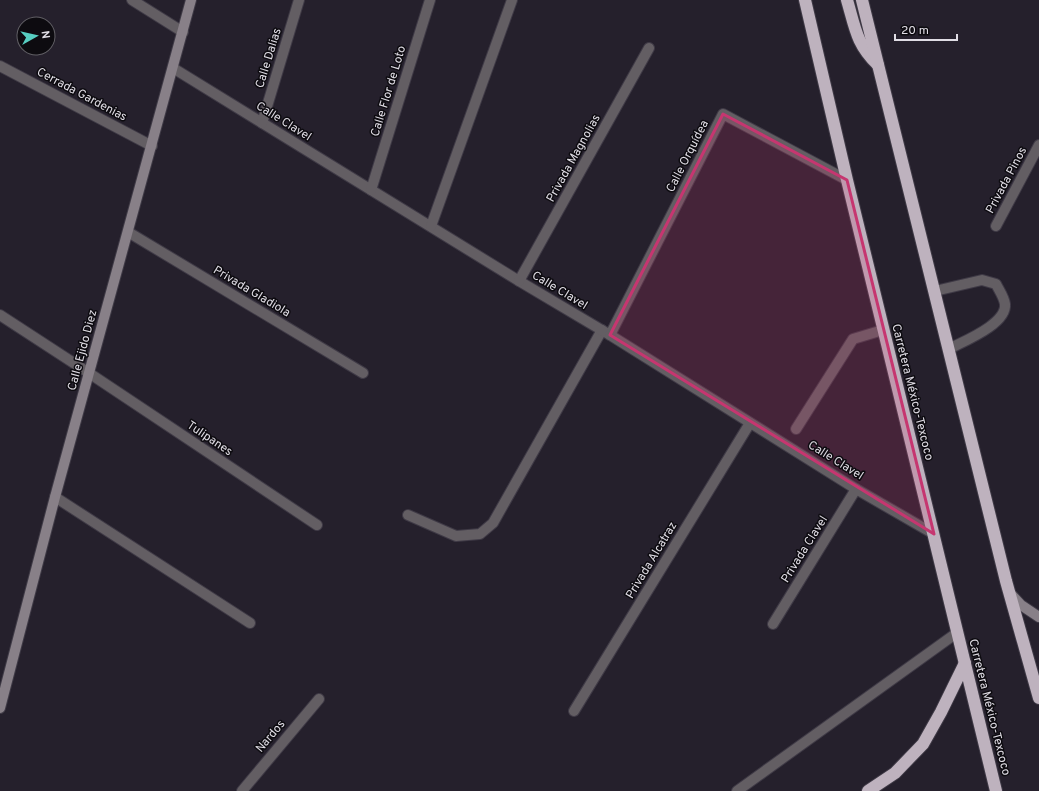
<svg xmlns="http://www.w3.org/2000/svg" width="1039" height="791" font-family="Overpass,sans-serif">
<rect width="100%" height="100%" fill="#25202c"/>
<g fill="none" stroke-linecap="round" stroke-linejoin="round">
<g stroke="#3f3a46" stroke-width="12">
<g id="lane">
<path d="M935,291L982,280L996,284C999,290 1004,297 1005,304C1007,324 964,341 949,349"/>
<path d="M796,429L853,339L883,330"/>
<path d="M408,515L456,536L480,534L493,523L602,330"/>
<path d="M737,791L958,632"/>
</g>
</g>
<g stroke="#3f3a46" stroke-width="12">
<g id="street">
<path d="M132,0L183,32"/>
<path d="M0,66L152,146"/>
<path d="M173,68L519,281L610,335L856,489L934,534"/>
<path d="M262,123L299,0"/>
<path d="M371,190L430,0"/>
<path d="M431,226L512,0"/>
<path d="M996,226L1039,145"/>
<path d="M128,232L363,373"/>
<path d="M519,281L649,48"/>
<path d="M0,315L89,373L317,525"/>
<path d="M610,335L723,114L847,180"/>
<path d="M55,497L250,623"/>
<path d="M773,624L856,489"/>
<path d="M574,711L750,423"/>
<path d="M242,791L319,699"/>
</g>
</g>
<g stroke="#3f3a46" stroke-width="12">
<g id="secondary">
<path d="M1009,592L1021,605L1039,617"/>
<path d="M0,708L55,497L191,0"/>
</g>
</g>
<g stroke="#3f3a46" stroke-width="14">
<g id="highway">
<path d="M805,0L847,180L996,791"/>
<path d="M847,0C855,27 856,44 878,65"/>
<path d="M862,0L1006,581L1039,698"/>
<path d="M868,791L895,773L923,744L941,712L965,663"/>
</g>
</g>
<use href="#lane" stroke="#635e63" stroke-width="10"/>
<use href="#street" stroke="#635e63" stroke-width="10"/>
<use href="#secondary" stroke="#888088" stroke-width="10"/>
<use href="#highway" stroke="#beb2be" stroke-width="12"/>
</g>
<path fill="#c63670" fill-opacity="0.2" stroke="#c63670" stroke-width="3" stroke-linejoin="round" d="M723,114L847,180L934,534L610,335Z"/>
<g text-anchor="middle" stroke-width="3" stroke-linejoin="round" paint-order="stroke">
<g font-size="12" fill="#e0dde5" stroke="#0d0b10">
<text transform="translate(268 58) rotate(-73)" y="4">Calle Dalias</text>
<text transform="translate(388 91) rotate(-73)" y="4">Calle Flor de Loto</text>
<text transform="translate(82 94) rotate(28)" y="4">Cerrada Gardenias</text>
<text transform="translate(284 121) rotate(32)" y="4">Calle Clavel</text>
<text transform="translate(687 156) rotate(-63)" y="4">Calle Orquídea</text>
<text transform="translate(573 158) rotate(-61)" y="4">Privada Magnolias</text>
<text transform="translate(1006 180) rotate(-62)" y="4">Privada Pinos</text>
<text transform="translate(560 290) rotate(31)" y="4">Calle Clavel</text>
<text transform="translate(252 291) rotate(31)" y="4">Privada Gladiola</text>
<text transform="translate(82 350) rotate(-75)" y="4">Calle Ejido Diez</text>
<text transform="translate(913 392) rotate(76)" y="4">Carretera México-Texcoco</text>
<text transform="translate(210 438) rotate(34)" y="4">Tulipanes</text>
<text transform="translate(836 460) rotate(32)" y="4">Calle Clavel</text>
<text transform="translate(804 549) rotate(-58)" y="4">Privada Clavel</text>
<text transform="translate(651 560) rotate(-59)" y="4">Privada Alcatraz</text>
<text transform="translate(990 707) rotate(76)" y="4">Carretera México-Texcoco</text>
<text transform="translate(270 736) rotate(-50)" y="4">Nardos</text>
</g>
</g>
<g transform="translate(36 36) rotate(82)"><circle r="19" fill="#0d0b10" stroke="#615f65"/>
<path d="M0-3L7 15L0 10L-7 15Z" fill="#57cec2"/>
<text y="-6" font-size="11" font-weight="bold" text-anchor="middle" fill="#e0dde5">N</text>
</g>
<path d="M895 34v6h62v-6" fill="none" stroke="#e0dde5" stroke-width="2"/>
<text x="901" y="34" font-size="12" fill="#e0dde5" stroke="#0d0b10" stroke-width="3" paint-order="stroke">20 m</text>
</svg>
